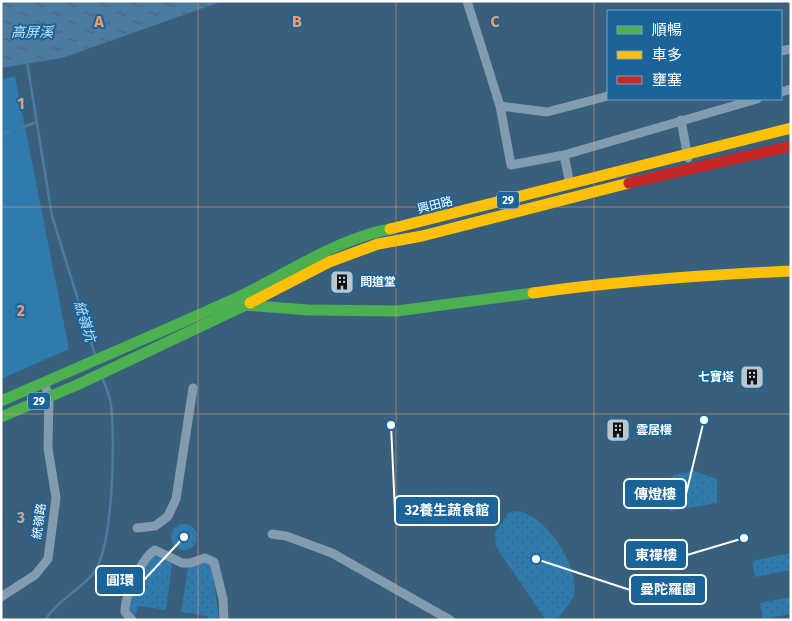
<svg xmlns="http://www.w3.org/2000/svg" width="792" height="621" font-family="'Fira Sans','Noto Sans TC',sans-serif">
<defs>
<pattern id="grass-dots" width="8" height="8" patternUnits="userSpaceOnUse" patternTransform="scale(1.25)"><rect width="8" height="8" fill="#307bae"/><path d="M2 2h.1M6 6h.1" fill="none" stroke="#3e647d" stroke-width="1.8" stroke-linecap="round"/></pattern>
<pattern id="water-ripples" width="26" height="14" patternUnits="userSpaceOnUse" patternTransform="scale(1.25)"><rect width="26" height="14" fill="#4b7b9f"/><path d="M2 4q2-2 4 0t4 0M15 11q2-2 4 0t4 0" fill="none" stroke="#4c6476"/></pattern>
</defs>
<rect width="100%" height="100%" fill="#385f7c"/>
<g fill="url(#grass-dots)">
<path d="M694,471L717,479V503L670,511L666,483L674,475Z"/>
<path d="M517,511C545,514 580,566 574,594C572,602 562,612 557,620H546L496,547L495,533L508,513Z"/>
<circle cx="184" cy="537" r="13"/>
<path d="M791,553V570L755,577L752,561Z"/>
<path d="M156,555L172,564L166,610L139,606L134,616L129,611C128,600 145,559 156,555Z"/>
<path d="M207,562L212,567L219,620H207V616L181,612L188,567Z"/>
<path d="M791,597V614L763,619L760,603Z"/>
</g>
<path fill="#307bae" d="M15,76L69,349L1,379V80Z"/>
<path fill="url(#water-ripples)" d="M1,1H223L62,58L1,68Z"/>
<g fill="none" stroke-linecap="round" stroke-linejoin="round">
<g stroke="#4b7b9f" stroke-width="2.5">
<path d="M27,62L52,216L95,355"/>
<path d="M23,127L37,122"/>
<path d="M1,135L10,131"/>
<path d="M45,620C57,601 77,592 92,575C114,551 115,438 111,405C110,397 106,388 103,379"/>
</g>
<g stroke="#829baf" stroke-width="9">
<path d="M467,1L500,106L511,165L564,155L570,184"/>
<path d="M781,51L791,49"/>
<path d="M781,92L791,89"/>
<path d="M500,106L547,112L608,96"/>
<path d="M681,120L688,158"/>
<path d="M564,155L757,99"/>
<path d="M137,528L155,526L162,521L168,516L176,499L193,388"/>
<path d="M272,534L286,536L332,553L450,620"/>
<path d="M1,597L35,575L48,559L56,498L48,448L49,396L44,383"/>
<path d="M132,620L125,612C124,598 142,557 155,550L182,563H190L205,558L214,562L223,599L224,620"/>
</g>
<g stroke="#4caf50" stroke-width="11">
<path d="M243,305L308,310L397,311L533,293"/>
<path d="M1,401C79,367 157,334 234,299C286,275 333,240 390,229"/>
<path d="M1,417L77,385L250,303"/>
</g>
<g stroke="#ffc107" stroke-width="11">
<path d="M390,229L791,128"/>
<path d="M533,293C618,281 705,275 791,271"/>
<path d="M250,303L329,262L378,244L422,236L629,183"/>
</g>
<path stroke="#c62828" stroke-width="11" d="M629,183L791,146"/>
</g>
<path fill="none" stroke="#f19b6d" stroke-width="1" stroke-opacity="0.55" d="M198,1V620M396,1V620M594,1V620M1,207H791M1,414H791"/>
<defs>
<g id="building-square" transform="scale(1.25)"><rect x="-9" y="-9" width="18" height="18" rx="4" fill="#b9c7d1" stroke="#1b6499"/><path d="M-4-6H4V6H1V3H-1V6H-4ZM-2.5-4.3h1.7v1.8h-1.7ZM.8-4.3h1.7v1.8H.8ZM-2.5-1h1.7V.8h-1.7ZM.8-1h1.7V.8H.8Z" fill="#111"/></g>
</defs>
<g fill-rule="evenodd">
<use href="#building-square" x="342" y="282"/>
<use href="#building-square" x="752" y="377"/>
<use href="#building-square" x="618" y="430"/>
</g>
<g text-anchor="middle" stroke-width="4" stroke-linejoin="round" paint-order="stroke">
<g fill="#1b6499" stroke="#bbd0e0" stroke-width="1">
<rect x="497" y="191.5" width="22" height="17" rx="4"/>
<rect x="28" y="392.5" width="22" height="17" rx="4"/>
</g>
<g font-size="11" font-weight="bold" fill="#fff">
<text x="508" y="204">29</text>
<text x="39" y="405">29</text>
</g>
<g font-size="12" fill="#fff" stroke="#1b6499">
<text transform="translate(435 205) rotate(-14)" y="4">興田路</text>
<text transform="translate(39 521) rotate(-82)" y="4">統嶺路</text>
</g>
<g font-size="12" font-weight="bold" fill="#fff" stroke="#1b6499" text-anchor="start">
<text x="360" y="286">問道堂</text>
<text x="734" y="381" text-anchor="end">七寶塔</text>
<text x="636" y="434">雲居樓</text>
</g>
<g font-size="14" font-style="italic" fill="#bde0f7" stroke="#1b6499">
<text x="32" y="37">高屏溪</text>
<text transform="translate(85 321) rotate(73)" y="5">統嶺坑</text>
</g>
</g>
<g font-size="16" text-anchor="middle" font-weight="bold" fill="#f19b6d" stroke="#1b6499" stroke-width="4" stroke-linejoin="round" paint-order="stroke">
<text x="99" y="27">A</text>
<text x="297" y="27">B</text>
<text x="495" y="27">C</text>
<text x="21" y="109">1</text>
<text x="21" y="316">2</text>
<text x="21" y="523">3</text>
</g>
<path fill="none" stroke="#fff" stroke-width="2" d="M704 420L686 494M391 425L395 511M744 538L687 555M184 537L144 580M536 559L630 590"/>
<g fill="#fff" stroke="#1b6499" stroke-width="2">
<circle cx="704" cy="420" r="5"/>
<circle cx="391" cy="425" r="5"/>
<circle cx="744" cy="538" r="5"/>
<circle cx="184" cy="537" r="5"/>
<circle cx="536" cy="559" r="5"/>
</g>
<g fill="#1b6499" stroke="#fff" stroke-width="2">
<rect x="624" y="479" width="62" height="29" rx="5"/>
<rect x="395" y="496" width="104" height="29" rx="5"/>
<rect x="625" y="540" width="62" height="29" rx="5"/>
<rect x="96" y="566" width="48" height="29" rx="5"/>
<rect x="630" y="575" width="76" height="29" rx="5"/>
</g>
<g font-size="14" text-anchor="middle" font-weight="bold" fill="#fff">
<text x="655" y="499">傳燈樓</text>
<text x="447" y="515">32養生蔬食館</text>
<text x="656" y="560">東禪樓</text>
<text x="120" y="585">圓環</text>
<text x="668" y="594">曼陀羅園</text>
</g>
<rect width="792" height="621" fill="none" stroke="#ffffff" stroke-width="5"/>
<rect x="607" y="10" width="175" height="90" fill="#1b6499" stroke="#76a2c2"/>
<rect x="617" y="26" width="25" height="8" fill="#4caf50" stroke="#76a2c2"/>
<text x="652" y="35" font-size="15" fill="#ffffff">順暢</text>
<rect x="617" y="51" width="25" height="8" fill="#ffc107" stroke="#76a2c2"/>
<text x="652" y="60" font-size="15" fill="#ffffff">車多</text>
<rect x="617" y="76" width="25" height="8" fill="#c62828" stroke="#76a2c2"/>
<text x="652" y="85" font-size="15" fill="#ffffff">壅塞</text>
</svg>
